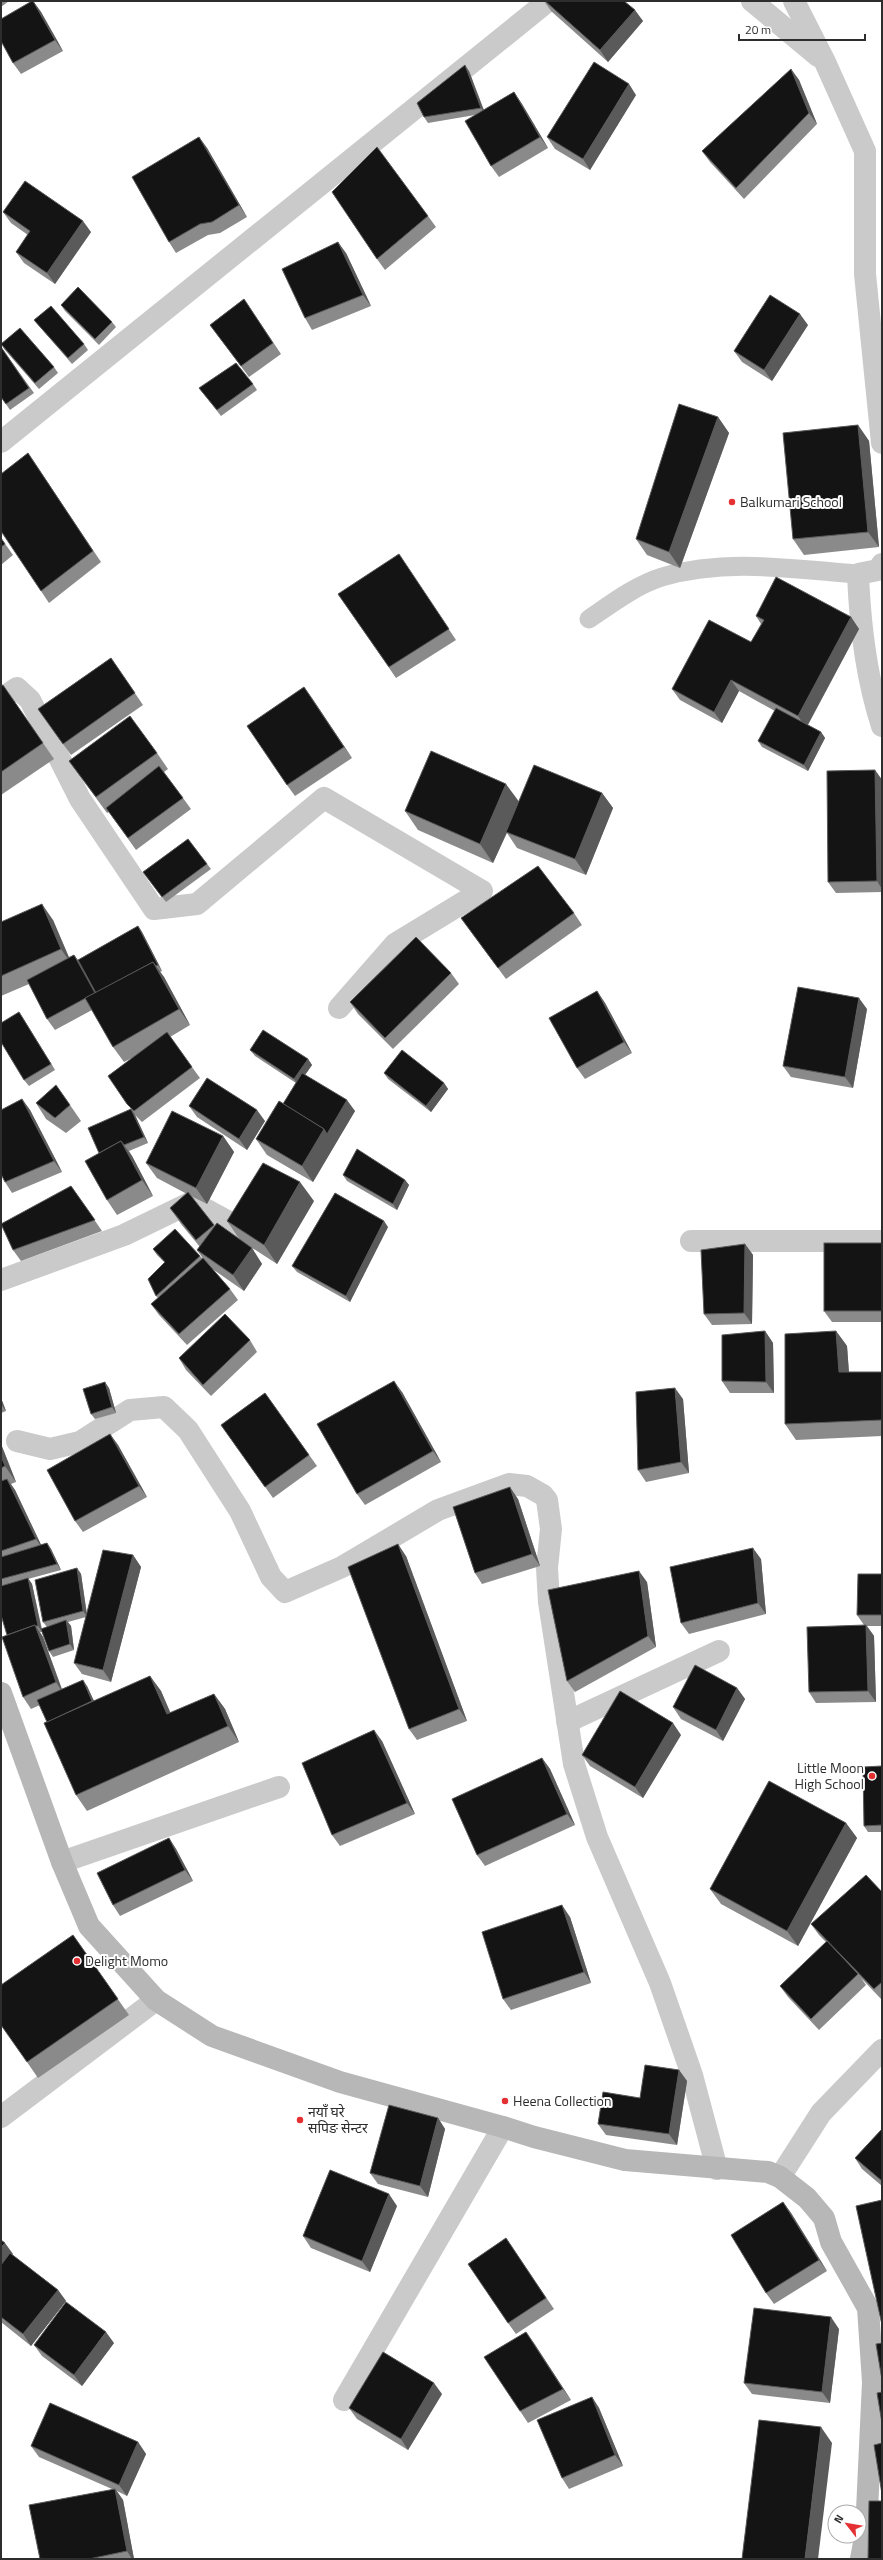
<svg xmlns="http://www.w3.org/2000/svg" width="883" height="2560" font-family="'Titillium Web','Noto Sans Devanagari',sans-serif">
<rect width="100%" height="100%" fill="#fff"/>
<g fill="none" stroke-linecap="round" stroke-linejoin="round">
<path stroke="#cacaca" stroke-width="19" d="M589,619C611,604 636,585 662,577C726,558 793,569 858,574"/>
<g stroke="#cacaca" stroke-width="22">
<path d="M752,1L818,56"/>
<path d="M794,1L825,62L865,151V274L882,443"/>
<path d="M1,442L548,1"/>
<path d="M882,564L878,570L858,574C860,625 866,677 882,726"/>
<path d="M1,699L17,688L30,700L80,799L154,909L197,904L324,798L482,891L395,944L339,1008"/>
<path d="M691,1241H882"/>
<path d="M1,1280L124,1235L192,1202L236,1226L246,1211"/>
<path d="M17,1441L50,1449L80,1442L130,1410L164,1407L188,1430L240,1511L271,1577L285,1592L342,1567L438,1510L509,1484L527,1486L543,1495L547,1500L551,1529L547,1568L549,1602L574,1764L597,1837L660,1983L692,2075L717,2169"/>
<path d="M567,1722L719,1651"/>
<path d="M62,1862L279,1787"/>
<path d="M1,2117L156,2000"/>
<path d="M780,2177L821,2113L882,2050"/>
<path d="M344,2400L503,2127"/>
</g>
<path stroke="#b7b7b7" stroke-width="22" d="M1,1693L62,1862L89,1926L156,2000L212,2036L340,2082L503,2127L534,2137L625,2160L768,2172L780,2177L807,2198L824,2218L831,2242L868,2308L873,2382L866,2532L861,2559"/>
</g>
<g fill="#8a8a8a">
<path d="M1,1H9L1,7Z"/>
<path d="M33,1L41,12L63,51L21,74L13,63Z"/>
<path d="M544,1H624L643,21L608,62L551,11Z"/>
<path d="M791,69L799,80L817,124L744,199L710,162L702,151Z"/>
<path d="M469,71L484,110L514,92L522,104L548,148L499,177L491,166L475,115L428,123L424,117Z"/>
<path d="M636,95L590,170L555,149L547,137Z"/>
<path d="M199,137L207,148L247,217L220,233L208,235L176,253L169,242Z"/>
<path d="M3,212L91,232L55,284L24,263L16,252L28,235L11,223Z"/>
<path d="M428,216L436,227L385,270L377,259Z"/>
<path d="M346,253L371,306L312,330L305,318Z"/>
<path d="M244,299L281,354L249,377L210,325Z"/>
<path d="M61,305L112,322L116,327L99,345L65,311Z"/>
<path d="M34,320L84,344L88,350L72,364L39,326Z"/>
<path d="M808,325L772,381L742,362L734,351Z"/>
<path d="M1,344L54,367L58,373L39,389L5,350Z"/>
<path d="M1,347L34,393L10,410L1,397Z"/>
<path d="M253,384L257,390L221,416L199,388Z"/>
<path d="M718,417L729,433L680,568L647,555L636,539Z"/>
<path d="M858,425L869,441L879,547L804,555L793,539Z"/>
<path d="M36,465L101,562L49,603L41,591Z"/>
<path d="M1,538L13,555L1,565Z"/>
<path d="M406,565L456,640L396,678L338,594Z"/>
<path d="M756,616L851,617L859,629L808,725L821,732L825,738L808,771L762,747L758,741L775,711L739,691L722,723L680,700L672,689L751,642L761,624Z"/>
<path d="M111,658L143,705L71,755L38,709Z"/>
<path d="M1,686L14,701L54,759L1,795Z"/>
<path d="M304,687L352,758L295,796L287,785Z"/>
<path d="M157,753L168,769L164,772L191,809L136,850L109,812L107,813L69,761Z"/>
<path d="M875,770L882,780V892L836,893L828,882Z"/>
<path d="M602,793L613,808L586,875L517,848L507,833L493,863L418,830L405,811L519,801Z"/>
<path d="M188,839L211,869L166,902L143,872Z"/>
<path d="M574,913L582,925L506,979L461,918Z"/>
<path d="M53,920L69,957L74,955L78,960L138,926L142,932L162,971L160,972L164,977L190,1025L170,1037L200,1078L142,1122L135,1115L148,1143L129,1151L132,1156L153,1196L117,1215L107,1200L99,1153L131,1109L108,1076L134,1057L124,1062L113,1047L92,1010L55,1030L47,1019L29,984L1,996V922Z"/>
<path d="M451,973L459,984L393,1049L358,1014L350,1002Z"/>
<path d="M597,991L605,1003L632,1053L585,1079L577,1068Z"/>
<path d="M867,1009L853,1088L791,1077L783,1066Z"/>
<path d="M19,1012L55,1070L29,1086L24,1080Z"/>
<path d="M250,1050L308,1059L312,1065L305,1075L355,1111L313,1182L267,1155L256,1139L283,1104L296,1083L255,1056Z"/>
<path d="M384,1073L444,1083L448,1089L431,1112L388,1079Z"/>
<path d="M22,1099L30,1110L62,1172L12,1193L5,1182Z"/>
<path d="M36,1103L70,1105L81,1121L66,1133L46,1119Z"/>
<path d="M189,1106L265,1121L247,1150L197,1117Z"/>
<path d="M223,1136L234,1152L207,1204L191,1196L215,1226L240,1240L227,1221L314,1201L277,1264L243,1242L252,1248L262,1264L244,1291L211,1268L230,1289L238,1300L187,1345L159,1315L151,1304L158,1298L156,1296L165,1263L157,1255L153,1249L200,1256L204,1260L197,1250L200,1247L181,1224L170,1208L187,1194L157,1178L146,1163Z"/>
<path d="M343,1175L405,1180L409,1185L397,1210L347,1181Z"/>
<path d="M71,1186L102,1231L21,1261L13,1250Z"/>
<path d="M388,1227L350,1302L297,1272L292,1266Z"/>
<path d="M882,1243V1322H832L824,1311Z"/>
<path d="M745,1244L753,1255L752,1324L712,1325L704,1314Z"/>
<path d="M765,1331L773,1343L774,1393H730L722,1381Z"/>
<path d="M836,1331L847,1346L849,1372H882V1436L796,1440L785,1424Z"/>
<path d="M250,1340L257,1352L211,1396L186,1370L179,1358Z"/>
<path d="M109,1388L116,1413L95,1419L91,1414Z"/>
<path d="M402,1392L441,1462L365,1505L357,1494Z"/>
<path d="M265,1393L317,1466L273,1498L221,1425Z"/>
<path d="M1,1398L6,1411L1,1413Z"/>
<path d="M683,1399L689,1473L646,1482L638,1470Z"/>
<path d="M110,1434L118,1445L147,1497L83,1532L75,1521Z"/>
<path d="M1,1444L16,1482L11,1484L15,1490L41,1545L47,1543L51,1549L61,1570L28,1579L32,1584L42,1629L47,1627L43,1622L77,1568L81,1574L87,1614L133,1555L141,1567L111,1682L82,1674L74,1663L86,1617L68,1622L71,1626L74,1650L53,1657L49,1651L42,1632H40L43,1637L62,1689L87,1686L94,1701L150,1676L161,1691L170,1713L214,1694L225,1709L239,1742L87,1811L76,1795L47,1722L40,1705L31,1709L23,1697L7,1635L1,1586Z"/>
<path d="M518,1499L540,1566L482,1584L475,1573Z"/>
<path d="M406,1556L467,1721L417,1740L409,1729Z"/>
<path d="M761,1559L766,1614L689,1634L681,1623Z"/>
<path d="M882,1574V1626H867L874,1636L876,1702L816,1703L809,1692L864,1625L857,1615Z"/>
<path d="M647,1582L656,1647L575,1692L567,1681Z"/>
<path d="M737,1688L745,1699L723,1741L681,1719L673,1707Z"/>
<path d="M681,1735L643,1798L590,1766L582,1755Z"/>
<path d="M382,1741L415,1814L340,1846L332,1835Z"/>
<path d="M542,1758L550,1769L575,1825L485,1866L477,1855Z"/>
<path d="M882,1766V1832H868L864,1826Z"/>
<path d="M846,1823L857,1838L798,1946L721,1904L710,1889Z"/>
<path d="M169,1838L176,1849L193,1881L120,1916L113,1905Z"/>
<path d="M882,1892V2000L861,1978L866,1985L819,2030L788,1997L780,1986L826,1942L819,1935L811,1924Z"/>
<path d="M570,1917L591,1983L511,2010L503,1999Z"/>
<path d="M73,1935L129,2015L38,2078L27,2062Z"/>
<path d="M679,2070L687,2081L677,2145L606,2135L598,2124L640,2098Z"/>
<path d="M438,2118L445,2129L428,2197L378,2184L370,2173Z"/>
<path d="M882,2129V2186L862,2169L855,2158Z"/>
<path d="M783,2202L791,2213L827,2271L774,2304L766,2293Z"/>
<path d="M397,2206L370,2272L311,2248L303,2236Z"/>
<path d="M506,2238L554,2309L516,2334L508,2323Z"/>
<path d="M1,2240L12,2255L58,2290L66,2301L31,2346L1,2322Z"/>
<path d="M839,2329L830,2403L752,2394L744,2383Z"/>
<path d="M526,2332L571,2400L528,2423L520,2411Z"/>
<path d="M114,2343L82,2386L42,2356L34,2345Z"/>
<path d="M442,2394L408,2450L357,2419L349,2408Z"/>
<path d="M592,2397L599,2408L623,2466L569,2489L562,2478Z"/>
<path d="M138,2442L146,2454L127,2496L117,2491L123,2500L134,2559H40L112,2489L39,2457L31,2446Z"/>
</g>
<g fill="#5a5a5a">
<path d="M33,1L41,12L63,51L55,40Z"/>
<path d="M635,10L643,21L608,62L600,50Z"/>
<path d="M465,65L469,71L485,114L481,108Z"/>
<path d="M791,69L799,80L817,124L809,113Z"/>
<path d="M629,84L636,95L590,170L583,159Z"/>
<path d="M514,92L522,104L548,148L540,137Z"/>
<path d="M199,137L207,148L247,217L239,205Z"/>
<path d="M83,221L91,232L55,284L47,273Z"/>
<path d="M338,242L346,253L371,306L363,295Z"/>
<path d="M800,314L808,325L772,381L764,370Z"/>
<path d="M718,417L729,433L680,568L669,552Z"/>
<path d="M858,425L869,441L879,547L868,532Z"/>
<path d="M851,617L859,629L806,728L798,716Z"/>
<path d="M731,680L739,691L722,723L714,712Z"/>
<path d="M304,687L312,698L352,758L344,747Z"/>
<path d="M821,732L825,738L808,771L804,765Z"/>
<path d="M875,770L882,780V889L877,881Z"/>
<path d="M506,784L520,803L493,863L480,844Z"/>
<path d="M602,793L613,808L586,875L575,859Z"/>
<path d="M42,904L53,920L72,965L61,949Z"/>
<path d="M138,926L142,932L162,971L158,965Z"/>
<path d="M74,955L82,966L100,998L95,993Z"/>
<path d="M153,962L164,977L190,1025L179,1009Z"/>
<path d="M597,991L605,1003L632,1053L624,1042Z"/>
<path d="M859,998L867,1009L853,1088L845,1077Z"/>
<path d="M19,1012L23,1018L55,1070L51,1064Z"/>
<path d="M308,1059L312,1065L298,1085L294,1079Z"/>
<path d="M444,1083L448,1089L431,1112L426,1106Z"/>
<path d="M22,1099L30,1110L62,1172L54,1161Z"/>
<path d="M347,1100L355,1111L313,1182L302,1166L324,1129Z"/>
<path d="M131,1109L135,1115L148,1143L144,1137Z"/>
<path d="M257,1110L265,1121L247,1150L239,1139Z"/>
<path d="M223,1136L234,1152L207,1204L196,1188Z"/>
<path d="M121,1141L132,1156L153,1196L142,1180Z"/>
<path d="M405,1180L409,1185L397,1210L393,1204Z"/>
<path d="M300,1182L314,1201L277,1264L264,1245Z"/>
<path d="M384,1221L388,1227L350,1302L346,1296Z"/>
<path d="M745,1244L753,1255L752,1324L744,1313Z"/>
<path d="M252,1248L262,1264L244,1291L233,1275Z"/>
<path d="M765,1331L773,1343L774,1393L766,1382Z"/>
<path d="M836,1331L847,1346L850,1388L839,1372Z"/>
<path d="M394,1381L402,1392L441,1462L433,1451Z"/>
<path d="M105,1382L109,1388L116,1413L112,1407Z"/>
<path d="M675,1388L683,1399L689,1473L681,1462Z"/>
<path d="M1,1398L6,1411L1,1404Z"/>
<path d="M110,1434L118,1445L147,1497L139,1486Z"/>
<path d="M1,1444L16,1482L5,1466L1,1456Z"/>
<path d="M7,1479L15,1490L44,1551L36,1539Z"/>
<path d="M510,1487L518,1499L540,1566L532,1554Z"/>
<path d="M47,1543L51,1549L61,1570L57,1564Z"/>
<path d="M398,1544L406,1556L467,1721L459,1709Z"/>
<path d="M753,1548L761,1559L766,1614L758,1603Z"/>
<path d="M133,1555L141,1567L111,1682L103,1670Z"/>
<path d="M77,1568L81,1574L87,1616L83,1611Z"/>
<path d="M639,1571L647,1582L656,1647L648,1636Z"/>
<path d="M28,1578L32,1584L42,1632L38,1626Z"/>
<path d="M66,1620L71,1626L74,1650L70,1644Z"/>
<path d="M35,1625L43,1637L63,1693L56,1682Z"/>
<path d="M866,1625L874,1636L876,1702L868,1691Z"/>
<path d="M150,1676L161,1691L178,1730L167,1714Z"/>
<path d="M83,1680L87,1686L98,1710L93,1704Z"/>
<path d="M737,1688L745,1699L723,1741L716,1730Z"/>
<path d="M214,1694L225,1709L239,1742L228,1726Z"/>
<path d="M673,1723L681,1735L643,1798L635,1787Z"/>
<path d="M374,1730L382,1741L415,1814L407,1803Z"/>
<path d="M542,1758L550,1769L575,1825L567,1814Z"/>
<path d="M846,1823L857,1838L798,1946L787,1931Z"/>
<path d="M169,1838L176,1849L193,1881L185,1870Z"/>
<path d="M562,1905L570,1917L591,1983L584,1972Z"/>
<path d="M679,2070L687,2081L677,2145L669,2134Z"/>
<path d="M438,2118L445,2129L428,2197L420,2186Z"/>
<path d="M389,2194L397,2206L370,2272L362,2261Z"/>
<path d="M783,2202L791,2213L827,2271L819,2260Z"/>
<path d="M5,2243L13,2254L1,2267V2247Z"/>
<path d="M58,2290L66,2301L31,2346L23,2334Z"/>
<path d="M831,2317L839,2329L830,2403L822,2392Z"/>
<path d="M106,2332L114,2343L82,2386L74,2375Z"/>
<path d="M526,2332L534,2343L571,2400L563,2389Z"/>
<path d="M434,2383L442,2394L408,2450L401,2439Z"/>
<path d="M592,2397L599,2408L623,2466L615,2455Z"/>
<path d="M821,2427L832,2443L818,2559H805Z"/>
<path d="M138,2442L146,2454L127,2496L119,2485Z"/>
<path d="M115,2489L123,2500L134,2559H132L127,2551Z"/>
</g>
<g fill="#141414" stroke="#5a5a5a">
<path d="M32,1H33L55,40L13,63L1,41V19Z"/>
<path d="M545,1H624L635,10L600,50Z"/>
<path d="M594,62L629,84L583,159L547,137Z"/>
<path d="M465,65L481,108L424,117L417,103Z"/>
<path d="M791,69L809,113L736,188L702,151Z"/>
<path d="M514,92L540,137L491,166L465,121Z"/>
<path d="M199,137L239,205L212,222L200,224L169,242L132,177Z"/>
<path d="M377,147L428,216L377,259L332,192Z"/>
<path d="M25,181L83,221L47,273L16,252L30,231L3,212Z"/>
<path d="M338,242L363,295L305,318L282,269Z"/>
<path d="M78,287L112,322L95,339L61,305Z"/>
<path d="M770,295L800,314L764,370L734,351Z"/>
<path d="M244,299L273,343L241,366L210,325Z"/>
<path d="M51,306L84,344L68,358L34,320Z"/>
<path d="M20,328L54,367L35,383L1,344Z"/>
<path d="M1,347L29,388L6,404L1,397Z"/>
<path d="M236,363L253,384L217,410L199,388Z"/>
<path d="M679,404L718,417L669,552L636,539Z"/>
<path d="M858,425L868,532L793,539L783,433Z"/>
<path d="M28,453L93,551L41,591L1,531V474Z"/>
<path d="M1,538L5,544L1,547Z"/>
<path d="M399,554L449,629L389,667L338,594Z"/>
<path d="M776,577L851,617L798,716L731,680L714,712L672,689L709,620L751,642L764,620L756,616Z"/>
<path d="M111,658L135,693L63,744L38,709Z"/>
<path d="M3,685L43,743L1,772V686Z"/>
<path d="M304,687L344,747L287,785L247,726Z"/>
<path d="M776,708L821,732L804,765L758,741Z"/>
<path d="M130,716L157,753L96,797L69,761Z"/>
<path d="M431,751L506,784L480,844L405,811Z"/>
<path d="M534,765L602,793L575,859L506,832Z"/>
<path d="M159,766L183,798L128,838L106,808Z"/>
<path d="M875,770L877,881L828,882L827,771Z"/>
<path d="M188,839L207,864L162,897L143,872Z"/>
<path d="M538,866L574,913L498,968L461,918Z"/>
<path d="M42,904L61,949L1,976V922Z"/>
<path d="M138,926L158,965L156,966L153,962L96,993L78,960Z"/>
<path d="M416,937L451,973L385,1038L350,1002Z"/>
<path d="M74,955L95,993L47,1019L27,980Z"/>
<path d="M153,962L179,1009L113,1047L85,998Z"/>
<path d="M798,987L859,998L845,1077L783,1066Z"/>
<path d="M597,991L624,1042L577,1068L549,1018Z"/>
<path d="M19,1012L51,1064L24,1080L1,1042V1023Z"/>
<path d="M263,1030L308,1059L294,1079L250,1050Z"/>
<path d="M167,1032L192,1067L134,1111L127,1104L108,1076Z"/>
<path d="M402,1050L444,1083L426,1106L384,1073Z"/>
<path d="M302,1073L347,1100L327,1134L324,1129L283,1104Z"/>
<path d="M207,1078L257,1110L239,1139L189,1106Z"/>
<path d="M56,1085L70,1105L55,1118L36,1103Z"/>
<path d="M22,1099L54,1161L5,1182L1,1174V1110Z"/>
<path d="M279,1101L324,1129L302,1166L256,1139Z"/>
<path d="M131,1109L144,1137L124,1145L121,1141L99,1153L88,1128Z"/>
<path d="M172,1111L223,1136L196,1188L146,1163Z"/>
<path d="M121,1141L142,1180L107,1200L85,1161Z"/>
<path d="M357,1149L405,1180L393,1204L343,1175Z"/>
<path d="M263,1163L300,1182L264,1245L227,1221Z"/>
<path d="M71,1186L95,1220L13,1250L1,1224Z"/>
<path d="M188,1192L214,1225L196,1240L170,1208Z"/>
<path d="M335,1193L384,1221L346,1296L292,1266Z"/>
<path d="M217,1223L252,1248L233,1275L197,1250Z"/>
<path d="M175,1229L200,1256L156,1296L148,1279L165,1262L153,1249Z"/>
<rect x="824" y="1243" width="58" height="68"/>
<path d="M745,1244L744,1313L704,1314L701,1250Z"/>
<path d="M203,1258L230,1289L179,1334L151,1304Z"/>
<path d="M225,1314L250,1340L203,1385L179,1358Z"/>
<path d="M765,1331L766,1382L722,1381V1335Z"/>
<path d="M836,1331L839,1372H882V1420L785,1424V1334Z"/>
<path d="M394,1381L433,1451L357,1494L317,1424Z"/>
<path d="M105,1382L112,1407L91,1414L83,1389Z"/>
<path d="M675,1388L681,1462L638,1470L636,1392Z"/>
<path d="M265,1393L309,1455L265,1487L221,1425Z"/>
<path d="M110,1434L139,1486L75,1521L47,1470Z"/>
<path d="M1,1456L5,1466L1,1468Z"/>
<path d="M7,1479L36,1539L1,1551V1481Z"/>
<path d="M510,1487L532,1554L475,1573L453,1507Z"/>
<path d="M47,1543L57,1564L1,1579V1557Z"/>
<path d="M398,1544L459,1709L409,1729L348,1567Z"/>
<path d="M753,1548L758,1603L681,1623L670,1567Z"/>
<path d="M103,1550L133,1555L103,1670L74,1663Z"/>
<path d="M77,1568L83,1611L43,1622L35,1580Z"/>
<path d="M639,1571L648,1636L567,1681L548,1590Z"/>
<path d="M858,1574H882V1615H857Z"/>
<path d="M28,1578L38,1626H36L35,1625L7,1635L1,1615V1586Z"/>
<path d="M66,1620L70,1644L49,1651L41,1629Z"/>
<path d="M35,1625L56,1682L23,1697L2,1637Z"/>
<path d="M866,1625L868,1691L809,1692L807,1627Z"/>
<path d="M695,1665L737,1688L716,1730L673,1707Z"/>
<path d="M150,1676L167,1714L214,1694L228,1726L76,1795L44,1723Z"/>
<path d="M83,1680L92,1701L47,1722L37,1700Z"/>
<path d="M620,1691L673,1723L635,1787L582,1755Z"/>
<path d="M374,1730L407,1803L332,1835L302,1763Z"/>
<path d="M542,1758L567,1814L477,1855L452,1799Z"/>
<path d="M882,1766V1825L864,1826L863,1767Z"/>
<path d="M769,1781L846,1823L787,1931L710,1889Z"/>
<path d="M169,1838L185,1870L113,1905L97,1873Z"/>
<path d="M866,1875L882,1892V1982L874,1989L811,1924Z"/>
<path d="M562,1905L584,1972L503,1999L482,1932Z"/>
<path d="M73,1935L118,1999L27,2062L1,2025V1985Z"/>
<path d="M827,1941L858,1974L811,2019L780,1986Z"/>
<path d="M645,2065L679,2070L669,2134L598,2124L603,2092L640,2098Z"/>
<path d="M389,2105L438,2118L420,2186L370,2173Z"/>
<path d="M882,2129V2181L855,2158Z"/>
<path d="M330,2170L389,2194L362,2261L303,2236Z"/>
<path d="M882,2200V2325L856,2206Z"/>
<path d="M783,2202L819,2260L766,2293L731,2235Z"/>
<path d="M506,2238L546,2298L508,2323L468,2264Z"/>
<path d="M1,2240L5,2243L1,2247Z"/>
<path d="M10,2253L58,2290L23,2334L1,2317V2265Z"/>
<path d="M66,2302L106,2332L74,2375L34,2345Z"/>
<path d="M754,2308L831,2317L822,2392L744,2383Z"/>
<path d="M526,2332L563,2389L520,2411L484,2357Z"/>
<path d="M882,2343V2380L876,2344Z"/>
<path d="M383,2352L434,2383L401,2439L349,2408Z"/>
<path d="M882,2392V2423L877,2393Z"/>
<path d="M592,2397L615,2455L562,2478L537,2420Z"/>
<path d="M50,2403L138,2442L119,2485L31,2446Z"/>
<path d="M759,2420L821,2427L805,2559H742Z"/>
<path d="M882,2443V2494L874,2445Z"/>
<path d="M115,2489L127,2551L89,2559H40L29,2505Z"/>
<path d="M869,2501H882V2559H868Z"/>
</g>
<g fill="#e43033" stroke="#fff" stroke-width="1.5">
<circle cx="732" cy="502" r="4"/>
<circle cx="872" cy="1776" r="4"/>
<circle cx="77" cy="1961" r="4"/>
<circle cx="505" cy="2101" r="4"/>
<circle cx="300" cy="2120" r="4"/>
</g>
<g text-anchor="middle" stroke-width="4" stroke-linejoin="round" paint-order="stroke">
<g font-size="14" fill="#2d2d2d" stroke="#fff" text-anchor="start">
<text x="740" y="507">Balkumari School</text>
<text x="864" y="1773" text-anchor="end">Little Moon<tspan x="864" dy="16">High School</tspan></text>
<text x="85" y="1966">Delight Momo</text>
<text x="513" y="2106">Heena Collection</text>
<text x="308" y="2117">नयाँ घरे<tspan x="308" dy="16">सपिङ सेन्टर</tspan></text>
</g>
</g>
<rect width="883" height="2560" fill="none" stroke="#2d2d2d" stroke-width="4"/>
<g transform="translate(847 2524) rotate(301)"><circle r="19" fill="#ffffff" stroke="#ababab"/>
<path d="M0-3L7 15L0 10L-7 15Z" fill="#e43033"/>
<text y="-6" font-size="11" font-weight="bold" text-anchor="middle" fill="#2d2d2d">N</text>
</g>
<path d="M739 34v6h126v-6" fill="none" stroke="#2d2d2d" stroke-width="2"/>
<text x="745" y="34" font-size="12" fill="#2d2d2d" stroke="#ffffff" stroke-width="3" paint-order="stroke">20 m</text>
</svg>
